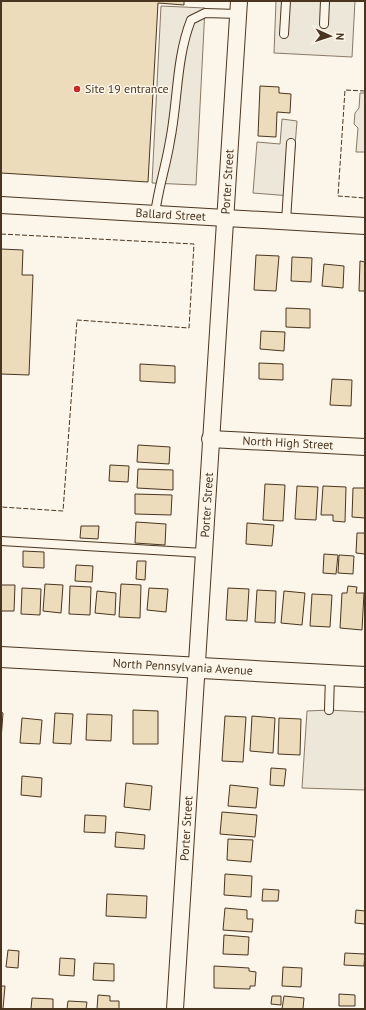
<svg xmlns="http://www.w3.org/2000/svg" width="366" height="1010" font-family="'PT Sans',sans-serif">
<rect width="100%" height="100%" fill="#fbf6e9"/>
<g fill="#ede7d9" stroke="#887966">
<path d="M276,1H355L352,57L274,53Z"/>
<path d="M161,6L205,8L196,185L152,183Z"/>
<path d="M360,93H365V152H356L358,128L354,124L355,113L359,108Z"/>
<path d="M282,119L297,121L291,196L253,193L257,142L280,144Z"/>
<path d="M329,710L365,712V790L302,788L307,711Z"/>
</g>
<g fill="#ecdcbc" stroke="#4a3520">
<path d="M1,1H184V5L158,3L148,182L1,173Z"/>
<path d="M260,86L279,87V93L291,94L290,113L277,112L276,137L258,136Z"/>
<path d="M1,249L23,250L22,275H33L29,375L1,374Z"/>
<path d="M256,255L279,256L276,291L254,290Z"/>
<path d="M292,257L312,258L311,282L291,281Z"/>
<path d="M360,261L365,262V291H359Z"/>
<path d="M324,264L344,266L343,288L322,286Z"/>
<path d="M286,308L310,309V328L286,327Z"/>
<path d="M261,331L285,332L284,351L260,349Z"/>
<path d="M259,363L283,364V380L259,379Z"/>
<path d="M140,364L175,366V383L140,381Z"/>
<path d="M332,379L352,380L351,406L330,405Z"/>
<path d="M138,445L170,447L169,464L137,462Z"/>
<path d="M110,465L129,466L128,482L109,481Z"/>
<path d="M138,469L173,470V490L137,488Z"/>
<path d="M265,484L285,485L283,521L263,520Z"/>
<path d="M297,486L318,487L316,520L295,519Z"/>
<path d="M323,486L346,487L345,522L333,521V515H321Z"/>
<path d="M353,488H365V518L352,517Z"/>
<path d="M135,494L172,495L171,515L135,514Z"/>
<path d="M136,522L166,524L165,545L135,543Z"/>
<path d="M247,523L274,525L272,546L246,544Z"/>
<path d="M81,526H99L98,539L80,538Z"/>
<path d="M357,533H365V554L356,553Z"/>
<path d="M23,551L44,552V568L23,567Z"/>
<path d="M324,554L338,555L336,574L323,573Z"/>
<path d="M339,555L354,556L353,574L338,573Z"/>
<path d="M137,561H146L145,580L136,579Z"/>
<path d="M76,565L93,566L92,582L75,581Z"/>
<path d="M45,584L63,585L61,613L43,611Z"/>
<path d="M121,584L141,585L140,618L119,617Z"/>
<path d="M1,585H15L14,611H1Z"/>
<path d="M70,586L91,587L90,615L69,614Z"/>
<path d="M348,586L357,587L356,593H364L362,630L340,628L342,593H347Z"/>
<path d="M22,588L41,589L40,615L21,614Z"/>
<path d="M149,588L168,589L166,612L147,610Z"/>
<path d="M228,588L249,589L247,621L226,620Z"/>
<path d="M257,590L276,591L275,623L255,622Z"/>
<path d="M97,591L116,593L115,615L95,613Z"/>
<path d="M284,591L305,593L302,625L281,623Z"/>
<path d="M312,594L332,595L330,627L310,626Z"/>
<path d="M133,710L158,711V744H133Z"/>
<path d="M1,712L3,713L1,740Z"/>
<path d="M55,713L73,714L71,744L53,743Z"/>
<path d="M87,714L112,715L111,741L86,740Z"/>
<path d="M225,716L246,717L243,762L222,761Z"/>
<path d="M252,716L275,718L273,753L250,751Z"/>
<path d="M22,718L42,720L40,744L20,743Z"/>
<path d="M279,718L301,719L300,755L278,754Z"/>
<path d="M271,768L286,769L284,786L270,785Z"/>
<path d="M22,776L42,778L41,797L21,795Z"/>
<path d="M126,783L152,786L150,810L124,807Z"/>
<path d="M230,785L258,788L256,808L228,806Z"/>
<path d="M222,812L257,815L255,837L220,834Z"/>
<path d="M85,815L106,816L105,833L84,832Z"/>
<path d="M116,832L145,835L144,849L115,847Z"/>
<path d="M228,839L253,840L251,862L227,860Z"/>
<path d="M225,874L252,876L251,897L224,895Z"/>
<path d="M263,889L279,890L278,901H262Z"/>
<path d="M107,894L147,896L146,918L106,916Z"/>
<path d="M225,908L247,910V919H253L252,932L223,930Z"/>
<path d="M356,910L365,911V924L355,923Z"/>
<path d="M224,935L249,937L248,955L223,954Z"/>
<path d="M8,950L19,951L18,968L6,967Z"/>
<path d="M345,953L365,954L364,966L344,965Z"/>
<path d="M60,958L75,959L74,976L59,975Z"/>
<path d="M94,963L114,964V981L93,980Z"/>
<path d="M214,966L249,968V971L256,972L255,986H250V989L214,988Z"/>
<path d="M283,967L302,968L301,987L282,986Z"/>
<path d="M1,986H5L3,1009H1Z"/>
<path d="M339,994L355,995V1006H339Z"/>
<path d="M98,995L110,996V1001H119V1009H97Z"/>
<path d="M272,996H281V1005L271,1004Z"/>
<path d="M284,996L304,998L303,1009H282Z"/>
<path d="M32,998L53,999V1009H31Z"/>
<path d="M68,1001L87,1002L86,1009H67Z"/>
</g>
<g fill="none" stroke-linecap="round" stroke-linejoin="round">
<g stroke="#4a3520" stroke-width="10">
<g id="service">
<path d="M324,24L325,1"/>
<path d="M284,34L286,1"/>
<path d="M155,214C158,189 166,166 170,141C178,101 176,58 191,20L205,13L238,14"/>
<path d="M286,221L291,143"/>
<path d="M1,541L204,553"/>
<path d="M329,710L330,675"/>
</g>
</g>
<g stroke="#4a3520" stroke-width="18">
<g id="minor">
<path id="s1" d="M1,205L365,226"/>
<path id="s2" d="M210,439L365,447"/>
<path id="s3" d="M175,1009L239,1"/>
</g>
</g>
<g stroke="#4a3520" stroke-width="22">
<g id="tertiary">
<path id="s4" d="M1,657L365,677"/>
</g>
</g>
<use href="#service" stroke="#fbf6e9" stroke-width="8"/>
<use href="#minor" stroke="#fbf6e9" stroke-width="16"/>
<use href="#tertiary" stroke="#fbf6e9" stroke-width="20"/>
<g stroke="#4a3520" stroke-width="1" stroke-dasharray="5 2" stroke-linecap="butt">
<path d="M365,91L345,90L338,196L365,198"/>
<path d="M1,234L194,244L189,328L77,320L63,511L1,507"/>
</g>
</g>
<circle fill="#c62828" stroke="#fbf6e9" stroke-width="1.5" cx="77" cy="89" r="4"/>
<g text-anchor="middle" stroke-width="3" stroke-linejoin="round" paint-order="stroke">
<g font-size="12" fill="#4a3520" stroke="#fbf6e9" text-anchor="start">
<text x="85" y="93">Site 19 entrance</text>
</g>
<g font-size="12" fill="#4a3520" stroke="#fbf6e9">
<text dy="4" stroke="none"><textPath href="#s3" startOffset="829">Porter Street</textPath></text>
<text dy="4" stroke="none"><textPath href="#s1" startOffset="170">Ballard Street</textPath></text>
<text dy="4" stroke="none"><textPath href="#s2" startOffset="78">North High Street</textPath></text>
<text dy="4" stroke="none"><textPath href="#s3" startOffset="505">Porter Street</textPath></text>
<text dy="4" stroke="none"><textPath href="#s4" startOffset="182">North Pennsylvania Avenue</textPath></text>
<text dy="4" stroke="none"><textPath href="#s3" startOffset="181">Porter Street</textPath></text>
</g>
</g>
<rect width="366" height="1010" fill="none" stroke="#4a3520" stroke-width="4"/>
<g transform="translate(330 36) rotate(93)" stroke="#fbf6e9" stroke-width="3" paint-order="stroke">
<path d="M0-3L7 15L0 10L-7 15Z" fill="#4a3520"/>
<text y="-6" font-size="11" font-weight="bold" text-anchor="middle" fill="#4a3520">N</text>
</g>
</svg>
